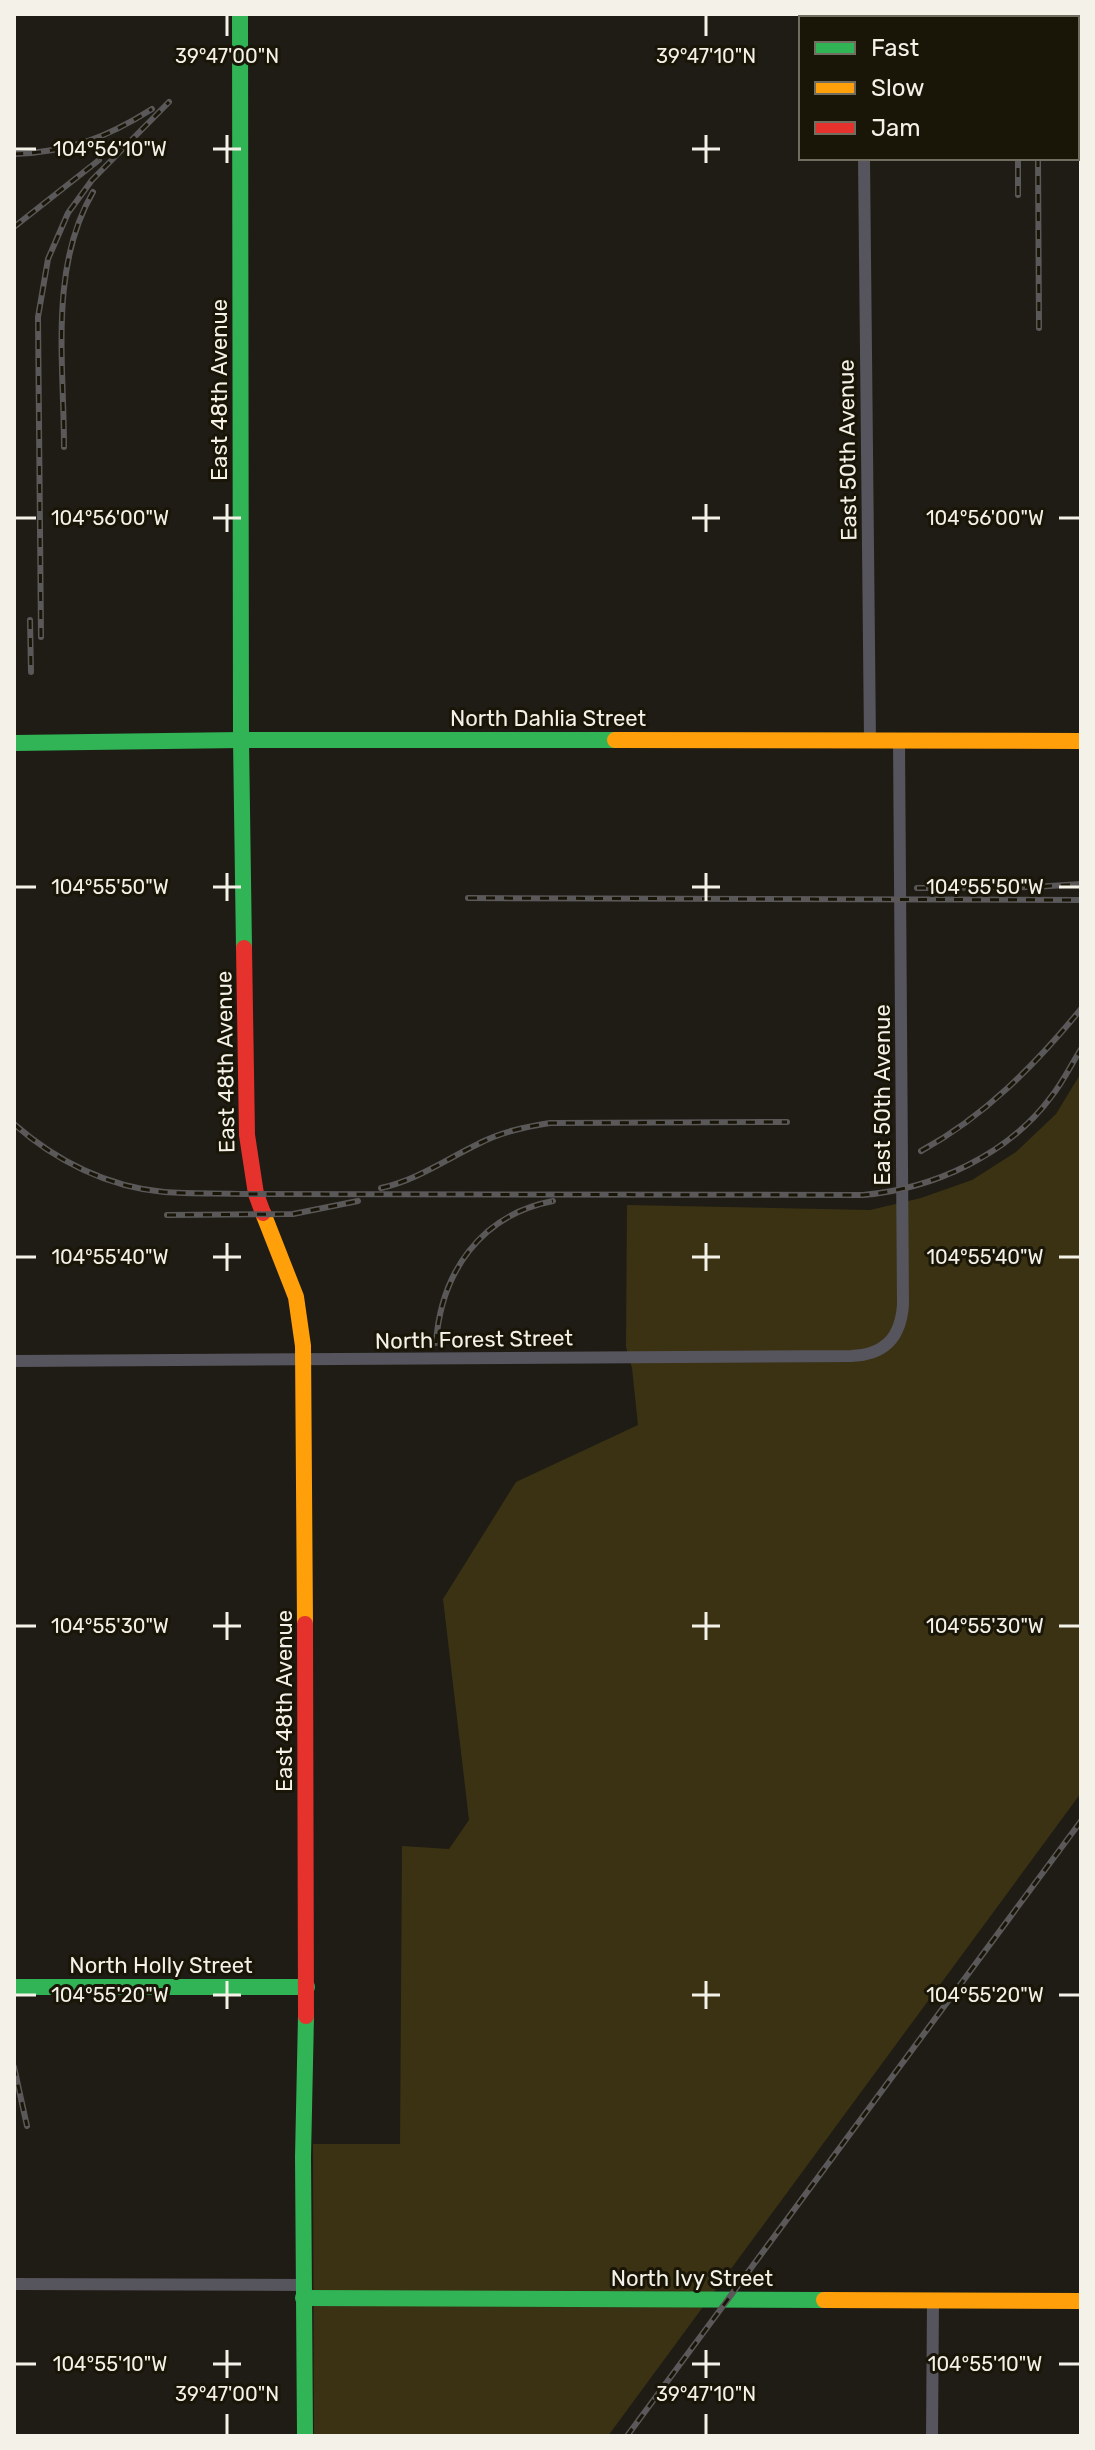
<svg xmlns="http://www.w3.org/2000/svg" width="1095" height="2450" font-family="Rubik,sans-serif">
<rect width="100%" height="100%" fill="#1e1c14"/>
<path fill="#3b3214" d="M1081,1073V1793L608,2436H314L313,2144H400L402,1846L449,1849L469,1820L443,1599L516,1482L638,1425L632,1368L626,1347L627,1205L870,1210L921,1198L972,1180L1016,1152L1056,1114Z"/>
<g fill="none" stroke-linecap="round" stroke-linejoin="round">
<g stroke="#56545c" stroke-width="12">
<path d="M863,14V18"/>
<path d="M864,158L870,741"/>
<path d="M14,1361L851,1356C885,1355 901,1337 903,1304L899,741"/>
<path d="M14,2284L303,2285"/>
<path d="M932,2436L933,2300"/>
</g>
<g stroke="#30b455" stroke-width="16">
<path d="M240,14L241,740L244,948"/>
<path d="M14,743L241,740H615"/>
<path d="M14,1987H307"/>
<path d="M303,2298L824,2300"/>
<path d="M305,2436L303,2157L306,2016"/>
</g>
<g stroke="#ff9f0a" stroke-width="16">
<path d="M615,740L1081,741"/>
<path d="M263,1213L296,1297L303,1346L305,1624"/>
<path d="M824,2300L1081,2301"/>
</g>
<g stroke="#e5322d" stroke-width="16">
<path d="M244,948L247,1135L256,1194L263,1213"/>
<path d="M305,1624L306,2016"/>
</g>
<g stroke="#5a5859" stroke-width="6">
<g id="rail">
<path d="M1021,18V14"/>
<path d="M1036,18V14"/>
<path d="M14,154C69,152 106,138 152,109"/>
<path d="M1038,158L1039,328"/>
<path d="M1018,195V158"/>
<path d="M14,227L99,160"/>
<path d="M64,447C64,362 49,268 93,192"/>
<path d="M30,620L31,672"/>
<path d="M41,637L38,317L48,259L68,213L92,180L169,102"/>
<path d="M917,888L1034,887L1081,884"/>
<path d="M468,898L1081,900"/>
<path d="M14,1124C56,1161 108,1187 164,1192C191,1194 218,1193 245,1194L863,1195C933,1189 1008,1155 1051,1097C1063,1082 1071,1065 1081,1049"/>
<path d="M921,1151C985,1116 1035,1065 1081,1009"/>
<path d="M381,1188C417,1180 445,1160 478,1144C501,1132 525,1127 550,1123L787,1122"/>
<path d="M167,1215L293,1214L358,1201"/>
<path d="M436,1343C441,1273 480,1215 553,1201"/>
<path d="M14,2067L27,2126"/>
<path d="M627,2436L1081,1821"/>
</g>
</g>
<use href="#rail" stroke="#191507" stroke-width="3" stroke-dasharray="9" stroke-linecap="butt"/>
</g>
<path fill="none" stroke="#f4f2e8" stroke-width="3" d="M227,16V36M706,16V36M227,135V163M706,135V163M16,149H36M213,149H241M692,149H720M227,504V532M706,504V532M16,518H36M213,518H241M692,518H720M1059,518H1079M227,873V901M706,873V901M16,887H36M213,887H241M692,887H720M1059,887H1079M227,1243V1271M706,1243V1271M16,1257H36M213,1257H241M692,1257H720M1059,1257H1079M227,1612V1640M706,1612V1640M16,1626H36M213,1626H241M692,1626H720M1059,1626H1079M227,1981V2009M706,1981V2009M16,1995H36M213,1995H241M692,1995H720M1059,1995H1079M227,2350V2378M706,2350V2378M16,2364H36M213,2364H241M692,2364H720M1059,2364H1079M227,2414V2434M706,2414V2434"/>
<g text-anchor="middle" stroke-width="6" stroke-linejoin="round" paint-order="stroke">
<g font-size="22" fill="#f4f2e8" stroke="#191507">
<text transform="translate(219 390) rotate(-90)" y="8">East 48th Avenue</text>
<text transform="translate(847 450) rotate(-91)" y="8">East 50th Avenue</text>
<text x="548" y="726">North Dahlia Street</text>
<text transform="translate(225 1062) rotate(-91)" y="8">East 48th Avenue</text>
<text transform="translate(882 1095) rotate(-90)" y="8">East 50th Avenue</text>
<text transform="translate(474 1339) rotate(-1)" y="8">North Forest Street</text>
<text transform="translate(284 1701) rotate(-90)" y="8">East 48th Avenue</text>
<text x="161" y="1973">North Holly Street</text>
<text x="692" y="2286">North Ivy Street</text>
</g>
</g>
<g font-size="20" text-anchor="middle" fill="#f4f2e8" stroke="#191507" stroke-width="6" stroke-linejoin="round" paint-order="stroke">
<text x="227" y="63">39°47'00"N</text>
<text x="706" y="63">39°47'10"N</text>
<text x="110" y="156">104°56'10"W</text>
<text x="110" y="525">104°56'00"W</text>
<text x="985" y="525">104°56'00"W</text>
<text x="985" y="894">104°55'50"W</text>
<text x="110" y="894">104°55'50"W</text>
<text x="985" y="1264">104°55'40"W</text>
<text x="110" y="1264">104°55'40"W</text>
<text x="985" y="1633">104°55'30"W</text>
<text x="110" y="1633">104°55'30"W</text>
<text x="985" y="2002">104°55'20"W</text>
<text x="110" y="2002">104°55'20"W</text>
<text x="110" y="2371">104°55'10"W</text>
<text x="985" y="2371">104°55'10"W</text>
<text x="227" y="2401">39°47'00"N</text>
<text x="706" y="2401">39°47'10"N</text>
</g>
<rect width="1095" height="2450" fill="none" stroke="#f4f2e8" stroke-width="32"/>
<rect x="799" y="16" width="280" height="144" fill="#191507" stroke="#716d61" stroke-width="2"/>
<rect x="815" y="42" width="40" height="12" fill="#30b455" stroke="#716d61" stroke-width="2"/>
<text x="871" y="56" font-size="24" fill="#f4f2e8">Fast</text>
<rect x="815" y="82" width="40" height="12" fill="#ff9f0a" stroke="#716d61" stroke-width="2"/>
<text x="871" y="96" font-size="24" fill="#f4f2e8">Slow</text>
<rect x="815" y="122" width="40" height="12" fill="#e5322d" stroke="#716d61" stroke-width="2"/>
<text x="871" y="136" font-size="24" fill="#f4f2e8">Jam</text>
</svg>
